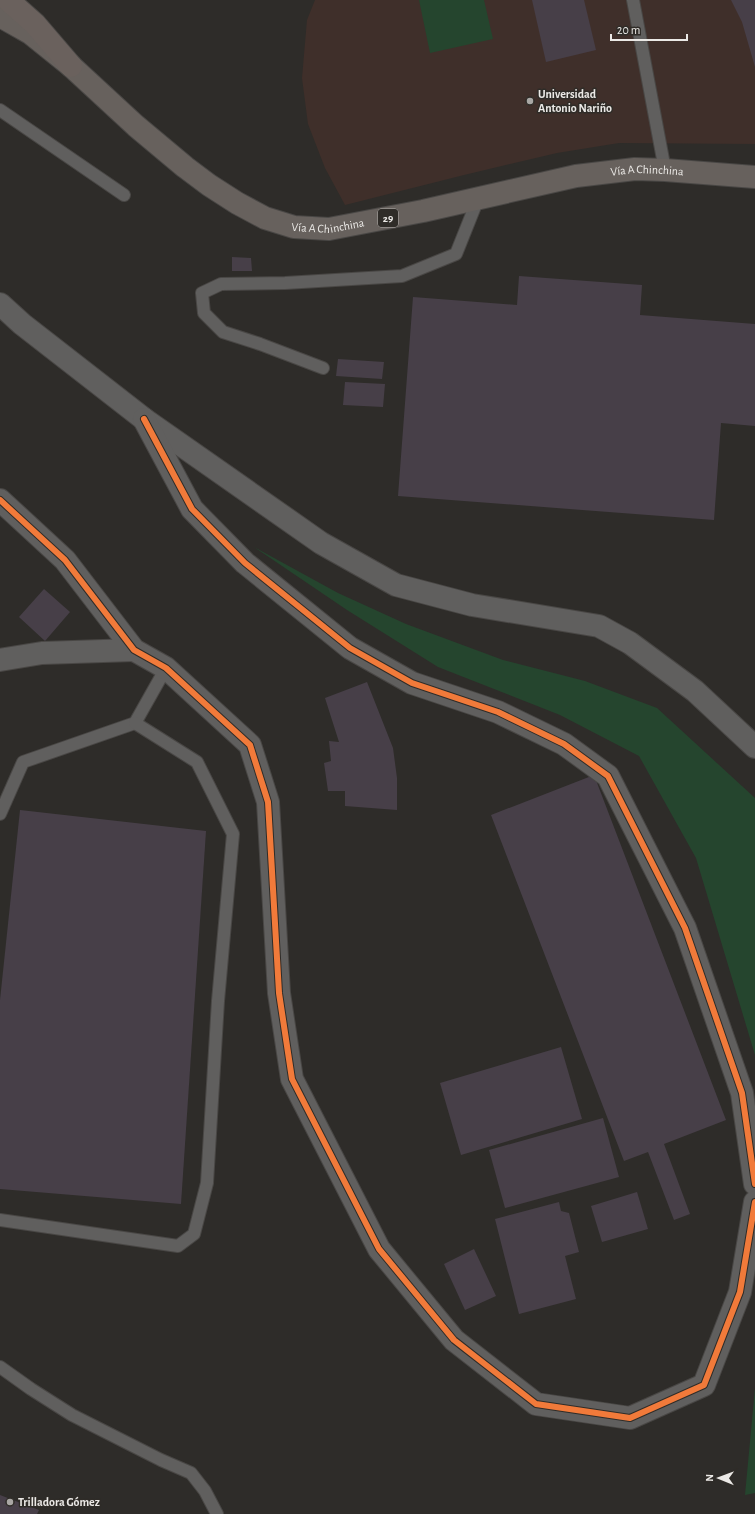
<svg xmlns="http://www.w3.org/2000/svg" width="755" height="1514" font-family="'Alegreya Sans',sans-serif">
<rect width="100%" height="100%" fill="#2e2c29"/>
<path fill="#3f2f2a" d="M315,0H755V144L619,143L557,153L464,175L345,205L325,168L308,124L302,78L307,20Z"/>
<g fill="#25452e">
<path d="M419,0H484L493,39L430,53Z"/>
<path d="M254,547L338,593L406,624L503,660L585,681L657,708L755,798V1055L696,858L639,756L560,715L438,667L347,610Z"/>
<path d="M755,1388V1493L745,1495Z"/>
</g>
<g fill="#473f48">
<path d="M532,0H584L596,50L546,62Z"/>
<path d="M731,0H755V67L742,22Z"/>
<path d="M232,257L251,258L252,271H232Z"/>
<path d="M519,276L642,285L640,315L755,324V426L721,423L714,520L398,496L413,297L517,305Z"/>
<path d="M338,359L384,362L382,379L336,376Z"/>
<path d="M345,382L385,384L383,407L343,405Z"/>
<path d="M44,589L70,612L45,641L19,617Z"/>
<path d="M367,682L393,748L397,778V810L345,806V791H328L324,763L331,761L329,741L339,742L325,698Z"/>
<path d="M594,775L726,1120L664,1144L690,1214L674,1220L648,1152L624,1161L491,815Z"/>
<path d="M20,810L206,831L181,1204L0,1189V1000Z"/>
<path d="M561,1047L582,1119L461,1155L440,1083Z"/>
<path d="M603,1118L619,1177L505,1208L489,1150Z"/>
<path d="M637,1192L648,1229L602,1242L591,1206Z"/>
<path d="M559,1202L561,1211L569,1213L579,1252L565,1256L576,1299L519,1314L495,1219Z"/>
<path d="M474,1249L496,1296L465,1310L444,1264Z"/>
<path d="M0,1495L39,1510L37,1514H0Z"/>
</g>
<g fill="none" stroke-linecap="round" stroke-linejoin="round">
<g stroke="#494745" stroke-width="14">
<g id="lane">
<path d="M633,0L665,170"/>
<path d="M0,110L124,195"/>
<path d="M323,368L260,344L223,332L204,313L202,293L221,284L285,283L402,276L456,254L478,199"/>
<path d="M0,814L23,762L135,723L166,668"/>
<path d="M0,1220L178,1246L194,1234L207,1183L218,1001L233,834L197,762L135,723"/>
<path d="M0,1367L31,1389L72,1415L161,1460L191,1473L205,1491L217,1514"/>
</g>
</g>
<g stroke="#494745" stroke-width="24">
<g id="street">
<path d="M0,304L22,324L144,419L321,543L396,585L472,605L599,626L630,643L695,691L755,747"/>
<path d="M144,419L192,509L245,563L350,648L412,683L498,712L564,744L608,776L685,928L742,1093L755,1184"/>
<path d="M0,500L65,560L134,650L166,668L250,745L268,802L279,993L292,1079L379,1249L454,1340L536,1404L630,1418L704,1385L740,1292L755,1202"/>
<path d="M0,660L42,653L134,650"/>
</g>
</g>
<g stroke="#494745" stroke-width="24">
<g id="primary">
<path id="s1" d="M0,16L30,33L71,66L136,126L185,167L209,185L237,203L265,218L294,227L329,229L423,211L576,176L635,169L665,170L755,177"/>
</g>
</g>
<g stroke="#494745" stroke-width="24">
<path id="highway" d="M8,0L35,24L71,66"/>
</g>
<use href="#lane" stroke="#605f5e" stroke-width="12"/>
<use href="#street" stroke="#605f5e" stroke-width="22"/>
<use href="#primary" stroke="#67615d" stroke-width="22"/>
<use href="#highway" stroke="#6a615d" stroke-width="22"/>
<g stroke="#2f2c28" stroke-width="8">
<g id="cycleway">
<path d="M144,419L192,509L245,563L350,648L412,683L498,712L564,744L608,776L685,928L742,1093L755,1184"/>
<path d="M0,500L65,560L134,650L166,668L250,745L268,802L279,993L292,1079L379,1249L454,1340L536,1404L630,1418L704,1385L740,1292L755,1202"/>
</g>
</g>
<use href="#cycleway" stroke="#f17a3a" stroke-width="6"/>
</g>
<g fill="#a9a7a4" stroke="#2f2c28" stroke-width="1.5">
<circle cx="530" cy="101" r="4"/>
<circle cx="10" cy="1502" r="4"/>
</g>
<g text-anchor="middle" stroke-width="3" stroke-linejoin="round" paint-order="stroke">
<rect fill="#2f2c28" stroke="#b3b0ad" stroke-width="1" x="378" y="209" width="20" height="18" rx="3"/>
<g font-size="11" font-weight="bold" fill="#ebe9e6">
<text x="388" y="222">29</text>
</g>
<g font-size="12" font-weight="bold" fill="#ebe9e6" stroke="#2f2c28" text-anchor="start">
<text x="538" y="98">Universidad<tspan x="538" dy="14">Antonio Nariño</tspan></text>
<text x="18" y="1506">Trilladora Gómez</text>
</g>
<g font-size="12" fill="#ebe9e6" stroke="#2f2c28">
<text dy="4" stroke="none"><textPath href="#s1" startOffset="724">Vía A Chinchina</textPath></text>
<text dy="4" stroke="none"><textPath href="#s1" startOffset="399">Vía A Chinchina</textPath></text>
</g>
</g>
<g transform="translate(719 1478) rotate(271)" stroke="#2f2c28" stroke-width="3" paint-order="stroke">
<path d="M0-3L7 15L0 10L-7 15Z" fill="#ebe9e6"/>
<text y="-6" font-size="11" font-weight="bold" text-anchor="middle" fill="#ebe9e6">N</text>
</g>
<path d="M611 34v6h76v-6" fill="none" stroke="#ebe9e6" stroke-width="2"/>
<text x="617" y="34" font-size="12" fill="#ebe9e6" stroke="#2f2c28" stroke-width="3" paint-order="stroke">20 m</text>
</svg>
